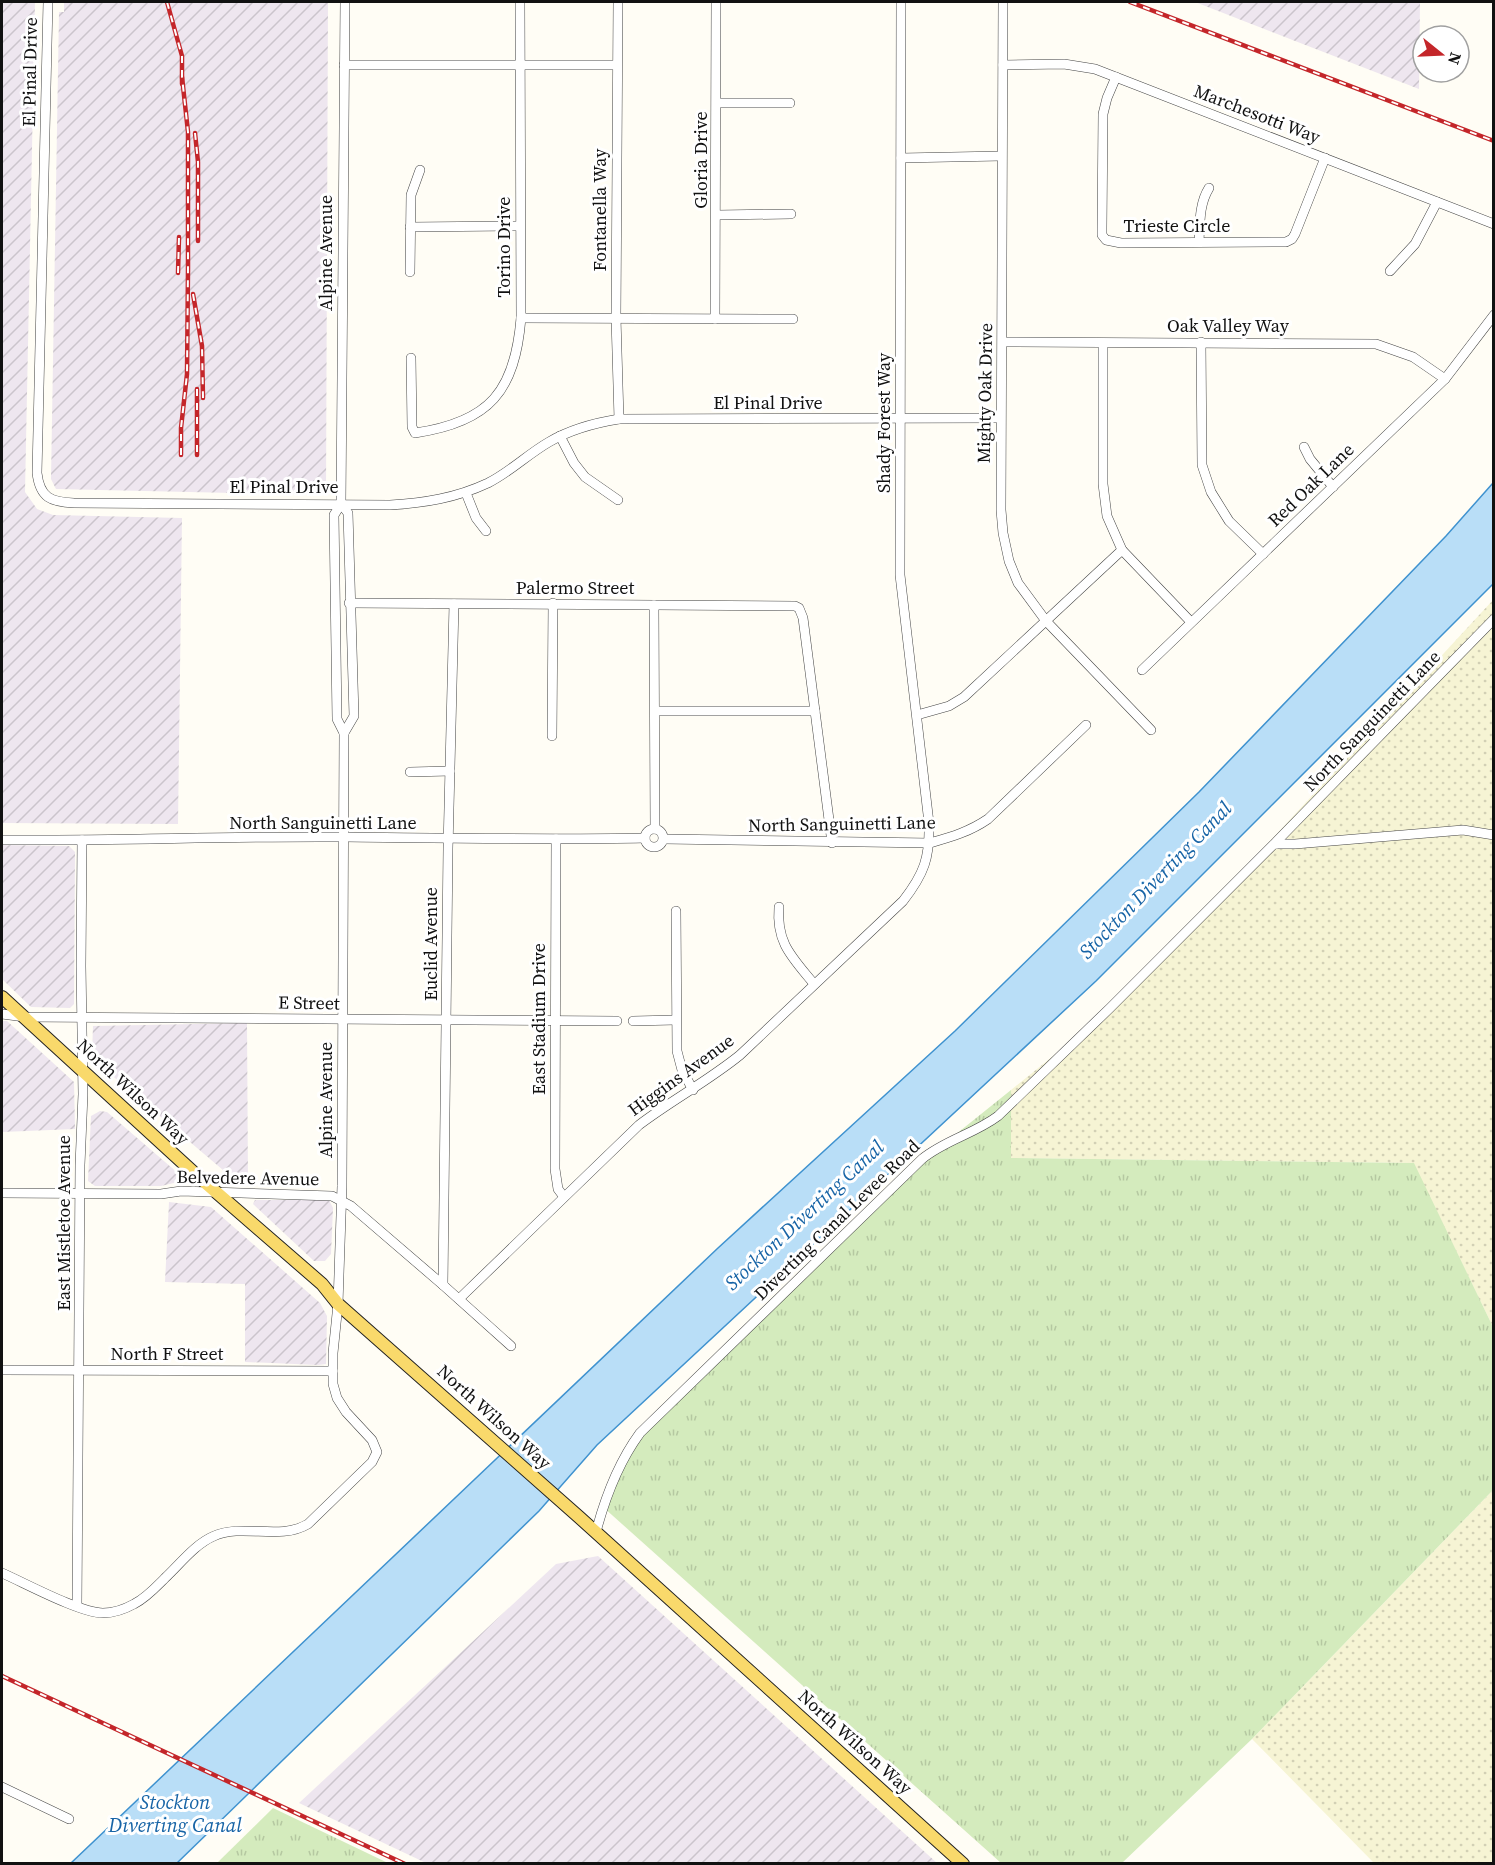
<svg xmlns="http://www.w3.org/2000/svg" width="1495" height="1865" font-family="'Source Serif 4',serif">
<defs>
<pattern id="industrial-furrows" width="10" height="10" patternUnits="userSpaceOnUse" patternTransform="scale(1.5)"><rect width="10" height="10" fill="#eee6ef"/><path d="M-1 1l2-2M0 10L10 0M9 11l2-2" fill="none" stroke="#cbc4cc"/></pattern>
<pattern id="farmland-dots" width="8" height="8" patternUnits="userSpaceOnUse" patternTransform="scale(1.5)"><rect width="8" height="8" fill="#f6f4d4"/><path d="M2 2h.1M6 6h.1" fill="none" stroke="#d2d0b5" stroke-width="1.8" stroke-linecap="round"/></pattern>
<pattern id="grass-tufts" width="24" height="20" patternUnits="userSpaceOnUse" patternTransform="scale(1.5)"><rect width="24" height="20" fill="#d4ebbd"/><path d="M3 7l-1-3M5 7V3M7 7l1-3M15 17l-1-3M17 17v-4M19 17l1-3" fill="none" stroke="#b5c8a1"/></pattern>
</defs>
<rect width="100%" height="100%" fill="#fffdf5"/>
<g fill="url(#industrial-furrows)">
<path d="M2,2H35L25,492L37,509L53,515L182,518L178,824L2,823Z"/>
<path d="M64,2H328L326,495L56,489L51,479L59,12H64Z"/>
<path d="M1195,2H1420L1419,89Z"/>
<path d="M2,845L69,846L75,852L74,1004L70,1008L31,1007L2,979Z"/>
<path d="M2,1021H7L74,1082L75,1129L2,1132Z"/>
<path d="M247,1023L248,1185L230,1176L116,1079L92,1055L93,1026Z"/>
<path d="M100,1111L107,1112L179,1174L178,1182L161,1186H95L88,1181L91,1116Z"/>
<path d="M255,1200H329L333,1208L331,1254L325,1261H314L253,1204Z"/>
<path d="M169,1202L211,1207L320,1303L327,1316L326,1364L318,1365L245,1362V1284L165,1282Z"/>
<path d="M598,1556L937,1863H426L299,1803L556,1564Z"/>
</g>
<g fill="url(#farmland-dots)">
<path d="M1493,600V1327L1413,1163L1011,1158V1090L1126,997Z"/>
<path d="M1493,1490V1863H1374L1252,1739Z"/>
</g>
<g fill="url(#grass-tufts)">
<path d="M1011,1090V1158L1414,1163L1493,1327V1490L1252,1739L1122,1863H1001L603,1507L632,1436L940,1147Z"/>
<path d="M273,1808L388,1863H217Z"/>
</g>
<path fill="#b9def7" stroke="#3f92cf" stroke-width="1.5" d="M1493,483V584L1096,981L597,1445L539,1511L177,1863L70,1864L718,1248L955,1031L1199,792L1446,536Z"/>
<g fill="none" stroke-linecap="round" stroke-linejoin="round">
<g stroke="#444" stroke-width="10">
<g id="minor">
<path d="M48,2L37,473C40,498 51,502 74,503L390,505C424,503 456,498 488,483C510,472 528,454 549,442C571,429 594,423 619,419L1000,418"/>
<path d="M618,2L616,318L619,419"/>
<path d="M1003,2L1001,510L1003,533L1009,561L1018,583L1046,621L1151,730"/>
<path d="M344,65H617"/>
<path d="M1003,65L1064,64L1095,69L1494,224"/>
<path d="M1116,77L1107,98L1103,114L1102,228V235L1106,240L1121,243L1286,242L1292,239L1295,234L1325,158"/>
<path d="M717,103H790"/>
<path d="M901,158L1001,156"/>
<path d="M717,215L791,214"/>
<path d="M410,227L520,226"/>
<path d="M1199,242C1200,223 1199,204 1209,188"/>
<path d="M1390,271L1415,244L1437,202"/>
<path d="M410,272L411,195L420,170"/>
<path d="M521,318L793,319"/>
<path d="M715,319L716,2"/>
<path d="M1003,342L1376,344L1413,357L1445,379"/>
<path d="M1201,342L1202,465L1211,492L1229,521L1263,554"/>
<path d="M1103,343V484L1107,516L1122,550L1191,622"/>
<path d="M411,358L412,427L415,433C490,422 515,391 521,318L520,2"/>
<path d="M560,436L574,463L585,477L618,500"/>
<path d="M1304,447L1310,459L1333,487"/>
<path d="M466,493L476,518L486,531"/>
<path d="M341,504L348,513L354,716L344,733"/>
<path d="M349,603L795,606L799,608L803,618L832,843"/>
<path d="M654,605L655,829"/>
<path d="M1142,670L1445,379L1494,315"/>
<path d="M655,711H815"/>
<path d="M917,715L949,706L964,697L1122,550"/>
<path d="M552,736L553,603"/>
<path d="M410,772L450,771"/>
<circle cx="654" cy="838" r="9"/>
<path d="M556,839L555,1169L558,1189L564,1197"/>
<path d="M664,839L930,843C951,837 969,832 988,819L1086,725"/>
<path d="M2,840C116,841 230,836 344,837C444,838 544,840 645,838"/>
<path d="M1276,844V842L1494,619"/>
<path d="M779,907C776,943 792,957 814,984"/>
<path d="M676,911L677,1051L682,1070L693,1090"/>
<path d="M2,1014L25,1017L617,1021"/>
<path d="M633,1021L675,1020"/>
<path d="M2,1193L161,1194L181,1191L332,1196L351,1206L443,1285L511,1346"/>
<path d="M443,1285L448,849L454,604"/>
<path d="M459,1299L639,1125C672,1100 708,1081 740,1055L903,901C924,874 930,858 929,823L900,575L901,2"/>
<path d="M2,1370L333,1371"/>
<path d="M596,1532C605,1498 618,1463 640,1433L922,1159C945,1140 974,1134 998,1116L1110,1008L1274,844H1295L1463,830L1494,835"/>
<path d="M2,1573C25,1583 80,1613 103,1613C114,1613 125,1609 134,1604C146,1598 156,1587 165,1578C180,1564 195,1544 214,1536C244,1523 279,1541 308,1524L372,1462L377,1452L372,1440L346,1412L337,1398L333,1384V1353L338,1304L342,1186L344,733L337,719L334,515L341,504L345,2"/>
<path d="M77,1606L80,1165L83,1094L81,966L82,840"/>
<path d="M2,1787L69,1819"/>
</g>
</g>
<g stroke="#222" stroke-width="14">
<path id="major" d="M2,997L193,1172L322,1284L338,1304L579,1517L963,1864"/>
</g>
<use href="#minor" stroke="#fff" stroke-width="9"/>
<use href="#major" stroke="#f9d96b" stroke-width="12"/>
<g stroke="#c4262a" stroke-width="4.5">
<g id="rail">
<path d="M167,2L182,56V84"/>
<path d="M1130,2L1494,141"/>
<path d="M195,133L198,162V241"/>
<path d="M178,273L179,237"/>
<path d="M193,294L202,346L203,398"/>
<path d="M197,389V455"/>
<path d="M181,455V428L187,374L188,269V132L182,77"/>
<path d="M2,1676L405,1864"/>
</g>
</g>
<use href="#rail" stroke="#fff" stroke-width="2" stroke-dasharray="7" stroke-linecap="butt"/>
</g>
<g text-anchor="middle" stroke-width="6" stroke-linejoin="round" paint-order="stroke">
<g font-size="18" fill="#111" stroke="#fff">
<text transform="translate(30 72) rotate(-89)" y="6">El Pinal Drive</text>
<text transform="translate(1257 114) rotate(21)" y="6">Marchesotti Way</text>
<text transform="translate(701 160) rotate(-90)" y="6">Gloria Drive</text>
<text transform="translate(600 210) rotate(-90)" y="6">Fontanella Way</text>
<text x="1177" y="232">Trieste Circle</text>
<text transform="translate(504 247) rotate(-90)" y="6">Torino Drive</text>
<text transform="translate(326 253) rotate(-90)" y="6">Alpine Avenue</text>
<text x="1228" y="332">Oak Valley Way</text>
<text transform="translate(985 393) rotate(-89)" y="6">Mighty Oak Drive</text>
<text x="768" y="409">El Pinal Drive</text>
<text transform="translate(884 423) rotate(-90)" y="6">Shady Forest Way</text>
<text transform="translate(1311 485) rotate(-44)" y="6">Red Oak Lane</text>
<text x="284" y="493">El Pinal Drive</text>
<text x="575" y="594">Palermo Street</text>
<text transform="translate(1372 721) rotate(-46)" y="6">North Sanguinetti Lane</text>
<text x="323" y="829">North Sanguinetti Lane</text>
<text transform="translate(842 824) rotate(-1)" y="6">North Sanguinetti Lane</text>
<text transform="translate(431 944) rotate(-90)" y="6">Euclid Avenue</text>
<text transform="translate(309 1003) rotate(1)" y="6">E Street</text>
<text transform="translate(539 1019) rotate(-90)" y="6">East Stadium Drive</text>
<text transform="translate(681 1075) rotate(-36)" y="6">Higgins Avenue</text>
<text transform="translate(133 1092) rotate(43)" y="6">North Wilson Way</text>
<text transform="translate(326 1100) rotate(-90)" y="6">Alpine Avenue</text>
<text transform="translate(248 1178) rotate(1)" y="6">Belvedere Avenue</text>
<text transform="translate(837 1220) rotate(-44)" y="6">Diverting Canal Levee Road</text>
<text transform="translate(64 1223) rotate(-90)" y="6">East Mistletoe Avenue</text>
<text x="167" y="1360">North F Street</text>
<text transform="translate(494 1417) rotate(42)" y="6">North Wilson Way</text>
<text transform="translate(855 1742) rotate(42)" y="6">North Wilson Way</text>
</g>
<g font-size="20" font-style="italic" fill="#1764a6" stroke="#fff">
<text transform="translate(1155 880) rotate(-46)" y="7">Stockton Diverting Canal</text>
<text transform="translate(804 1215) rotate(-43)" y="7">Stockton Diverting Canal</text>
<text x="175" y="1809">Stockton<tspan x="175" dy="23">Diverting Canal</tspan></text>
</g>
</g>
<rect width="1495" height="1865" fill="none" stroke="#111111" stroke-width="6"/>
<g transform="translate(1441 54) rotate(108)"><circle r="28" fill="#ffffff" stroke="#a0a0a0" stroke-width="1.5"/>
<path d="M0-4.5L10 22L0 15L-10 22Z" fill="#c4262a"/>
<text y="-9" font-size="16" font-weight="bold" text-anchor="middle" fill="#111111">N</text>
</g>
</svg>
